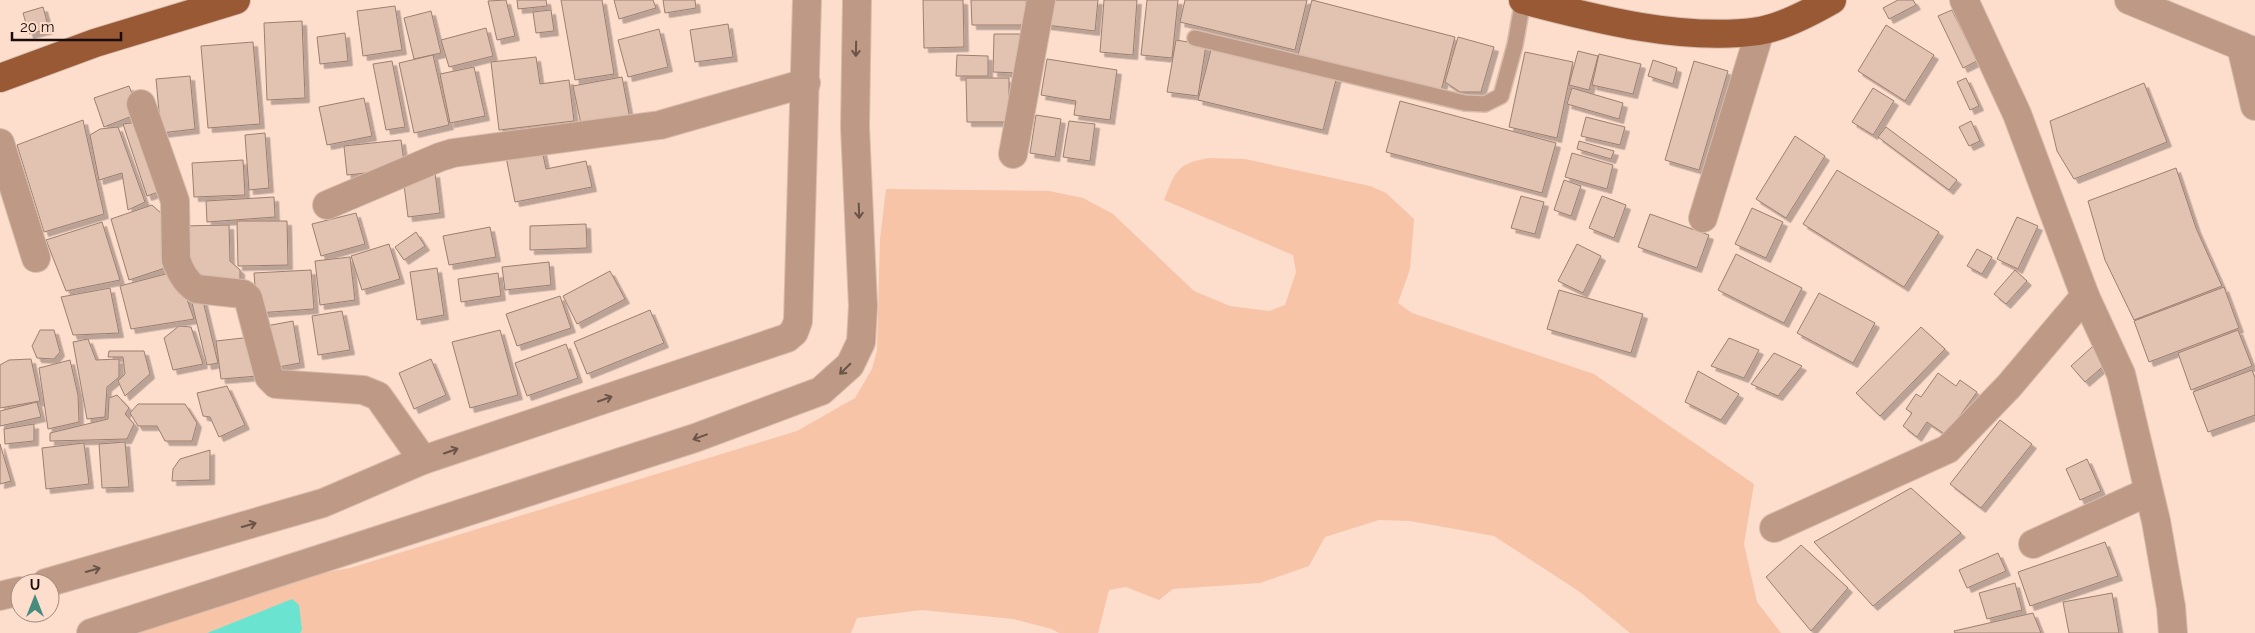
<svg xmlns="http://www.w3.org/2000/svg" width="2255" height="633" font-family="Raleway,sans-serif">
<defs>
<filter id="shadow"><feDropShadow dx="4.5" dy="4.5" stdDeviation="0" flood-color="#0004"/></filter>
</defs>
<rect width="100%" height="100%" fill="#fdddcc"/>
<path fill="#f7c4a8" d="M1209,158L1245,159L1370,186L1386,193L1414,219L1410,269L1398,303L1412,313L1594,374L1754,484L1744,544L1757,602L1781,633H1630L1580,592L1494,536L1410,521L1379,520L1325,537L1309,566L1260,583L1173,589L1159,600L1126,587L1109,590L1098,633H1059L1052,629L1013,619L922,610L857,618L851,633H300L302,630L292,600L207,633H137C203,607 281,579 350,568L797,431L855,398L872,369L877,351L880,239L886,189L1049,191L1083,198L1113,214L1194,291L1230,306L1269,311L1285,305L1296,272L1293,255L1164,200C1176,171 1176,164 1209,158Z"/>
<path fill="#6ae4d0" d="M292,599L299,605L302,630L300,633H207Z"/>
<g fill="#e2c3b2" stroke="#9c7f6f" filter="url(#shadow)">
<path d="M506,0L515,36L497,40L488,1Z"/>
<path d="M517,0H546L547,6L518,9Z"/>
<path d="M561,0H602L614,74L575,80Z"/>
<path d="M614,0H653L656,8L619,19Z"/>
<path d="M663,0H695L696,8L665,13Z"/>
<path d="M923,0H963L964,47L924,48Z"/>
<path d="M971,0H1026V25H972Z"/>
<path d="M1049,0H1098L1095,31L1046,25Z"/>
<path d="M1104,0H1137L1133,55L1100,52Z"/>
<path d="M1147,0H1178L1172,58L1141,55Z"/>
<path d="M1185,0H1307L1295,50L1180,22Z"/>
<path d="M1312,0L1455,37L1441,91L1298,55Z"/>
<path d="M1898,0H1913L1916,5L1889,19L1883,8Z"/>
<path d="M395,6L402,50L363,56L357,11Z"/>
<path d="M43,7L49,29L29,34L23,13Z"/>
<path d="M551,10L554,31L536,33L533,12Z"/>
<path d="M1952,10L1977,61L1963,68L1938,16Z"/>
<path d="M431,11L441,53L414,59L404,18Z"/>
<path d="M302,21L305,98L267,100L264,23Z"/>
<path d="M728,24L733,57L695,62L690,30Z"/>
<path d="M1886,25L1934,55L1905,101L1858,71Z"/>
<path d="M486,28L493,56L449,67L441,40Z"/>
<path d="M659,29L668,67L628,77L618,40Z"/>
<path d="M345,33L348,61L320,64L317,37Z"/>
<path d="M994,34H1020L1018,73L993,72Z"/>
<path d="M1458,37L1494,47L1481,92H1460L1445,82Z"/>
<path d="M1176,40L1206,45L1198,96L1167,92Z"/>
<path d="M253,42L260,124L208,128L201,46Z"/>
<path d="M1212,46L1337,76L1323,130L1198,100Z"/>
<path d="M1578,51L1598,56L1589,90L1569,85Z"/>
<path d="M1525,52L1573,62L1557,138L1509,127Z"/>
<path d="M1599,54L1641,64L1633,94L1592,85Z"/>
<path d="M433,55L449,125L414,133L399,63Z"/>
<path d="M957,55L988,56V76H956Z"/>
<path d="M536,57L540,84L569,80L574,121L499,130L491,62Z"/>
<path d="M1047,59L1117,70L1110,120L1074,115L1076,101L1041,95Z"/>
<path d="M1653,60L1677,68L1673,84L1648,76Z"/>
<path d="M392,61L405,127L386,130L373,64Z"/>
<path d="M1694,61L1728,71L1699,170L1665,160Z"/>
<path d="M474,67L485,116L450,123L440,74Z"/>
<path d="M190,76L195,129L161,133L156,79Z"/>
<path d="M622,77L630,119L582,129L573,86Z"/>
<path d="M966,78H1009V122H967Z"/>
<path d="M1966,78L1979,106L1970,110L1957,82Z"/>
<path d="M2144,83L2167,142L2074,179L2057,151L2050,121Z"/>
<path d="M129,86L140,113L104,127L94,98Z"/>
<path d="M1572,88L1623,103L1619,119L1567,104Z"/>
<path d="M1873,88L1894,101L1873,135L1852,122Z"/>
<path d="M364,98L372,136L327,145L319,107Z"/>
<path d="M1400,101L1556,143L1542,193L1386,152Z"/>
<path d="M1036,115L1061,119L1055,157L1030,153Z"/>
<path d="M1586,117L1625,127L1620,145L1581,136Z"/>
<path d="M83,120L104,214L44,232L17,145Z"/>
<path d="M1069,121L1095,124L1090,161L1063,157Z"/>
<path d="M1971,121L1980,141L1969,146L1959,127Z"/>
<path d="M138,122L161,191L147,196L123,124Z"/>
<path d="M118,127L145,202L128,210L122,173L99,180L90,135L100,129Z"/>
<path d="M1886,127L1957,180L1949,190L1878,137Z"/>
<path d="M265,133L269,188L249,190L245,135Z"/>
<path d="M1795,136L1825,156L1786,218L1756,199Z"/>
<path d="M401,140L405,169L347,175L344,146Z"/>
<path d="M1579,141L1614,151L1611,159L1577,149Z"/>
<path d="M542,150L546,169L586,161L592,187L515,202L506,157Z"/>
<path d="M1572,153L1613,165L1607,189L1565,177Z"/>
<path d="M243,160L245,195L194,197L192,163Z"/>
<path d="M2176,168L2196,228L2222,286L2134,320L2105,260L2088,201Z"/>
<path d="M1837,170L1939,232L1904,287L1803,224Z"/>
<path d="M435,173L440,213L408,217L403,177Z"/>
<path d="M1564,180L1581,186L1571,216L1554,210Z"/>
<path d="M1521,196L1544,202L1535,234L1511,228Z"/>
<path d="M1602,196L1626,205L1614,238L1589,228Z"/>
<path d="M274,197L275,217L207,222L206,201Z"/>
<path d="M152,205L174,225L171,266L129,280L111,219Z"/>
<path d="M1752,208L1783,222L1766,258L1735,244Z"/>
<path d="M356,213L365,244L321,256L312,224Z"/>
<path d="M1650,214L1709,235L1697,268L1638,247Z"/>
<path d="M2017,217L2038,226L2018,269L1997,259Z"/>
<path d="M237,221H287L288,265L238,266Z"/>
<path d="M102,222L120,280L66,291L46,240Z"/>
<path d="M586,224L587,248L530,250V226Z"/>
<path d="M229,225L230,261L240,270V285L184,274L180,226Z"/>
<path d="M490,227L496,257L449,265L443,236Z"/>
<path d="M416,232L425,246L404,260L395,247Z"/>
<path d="M389,244L400,279L362,290L351,256Z"/>
<path d="M1577,244L1601,256L1583,293L1558,281Z"/>
<path d="M1977,249L1992,257L1982,274L1967,266Z"/>
<path d="M1736,254L1802,288L1784,323L1718,290Z"/>
<path d="M350,257L355,300L320,305L315,261Z"/>
<path d="M549,262L551,285L505,290L502,267Z"/>
<path d="M437,268L444,315L417,320L410,272Z"/>
<path d="M311,270L314,309L257,313L254,273Z"/>
<path d="M2015,270L2027,281L2006,304L1994,294Z"/>
<path d="M177,271L194,319L131,329L120,286Z"/>
<path d="M610,271L625,299L577,324L563,296Z"/>
<path d="M498,273L501,296L461,302L458,279Z"/>
<path d="M2224,287L2239,328L2149,362L2134,321Z"/>
<path d="M110,288L119,333L73,335L61,297Z"/>
<path d="M1559,290L1643,314L1631,353L1547,329Z"/>
<path d="M201,293L218,363L207,365L191,299Z"/>
<path d="M1819,293L1875,323L1853,363L1797,333Z"/>
<path d="M560,296L571,328L517,346L506,314Z"/>
<path d="M650,310L664,343L587,374L574,342Z"/>
<path d="M342,311L350,350L318,355L312,316Z"/>
<path d="M293,321L300,363L273,368L266,326Z"/>
<path d="M179,326L191,327L203,364L173,370L164,338Z"/>
<path d="M1921,327L1945,349L1880,416L1856,393Z"/>
<path d="M40,330H54L60,352L54,359L37,358L32,346Z"/>
<path d="M500,330L518,395L470,408L452,342Z"/>
<path d="M2238,330L2252,366L2191,390L2178,353Z"/>
<path d="M252,337L258,376L221,379L216,341Z"/>
<path d="M1729,338L1759,350L1744,378L1711,366Z"/>
<path d="M88,339L96,360L119,359V377L107,387L105,417L87,419L73,342Z"/>
<path d="M566,344L578,378L527,396L515,363Z"/>
<path d="M2092,347L2107,363L2085,382L2071,366Z"/>
<path d="M109,351H144L150,374L125,396L118,381L125,374L123,357H108Z"/>
<path d="M1774,353L1802,366L1778,396L1751,384Z"/>
<path d="M31,359L40,401L0,408V365L9,360Z"/>
<path d="M431,359L446,395L414,409L399,373Z"/>
<path d="M70,360L78,395L79,422L48,429L39,368Z"/>
<path d="M2252,370L2255,378V415L2208,432L2193,392Z"/>
<path d="M1698,371L1739,394L1721,420L1685,402Z"/>
<path d="M1938,373L1956,386L1960,380L1977,392L1946,435L1927,422L1917,437L1903,426L1912,413L1906,409L1916,394L1921,397Z"/>
<path d="M227,386L245,425L219,437L210,417L203,416L197,393Z"/>
<path d="M117,395L129,408L125,414L134,424L127,439L50,441V433L108,419L109,398Z"/>
<path d="M37,402L41,417L0,426V411Z"/>
<path d="M138,404H185L197,423L192,441H165L157,426H138L130,413Z"/>
<path d="M2000,420L2032,444L1981,508L1950,484Z"/>
<path d="M34,424V441L5,444L4,429Z"/>
<path d="M125,442L129,487L102,488L99,444Z"/>
<path d="M84,443L89,484L46,489L42,448Z"/>
<path d="M0,444L11,481L0,484Z"/>
<path d="M210,450V480L172,481L173,469L180,459Z"/>
<path d="M2087,459L2101,491L2080,500L2066,469Z"/>
<path d="M1911,488L1961,533L1873,606L1814,542Z"/>
<path d="M2105,542L2118,576L2030,606L2018,572Z"/>
<path d="M1801,545L1848,588L1811,631L1766,577Z"/>
<path d="M1998,553L2006,571L1967,588L1959,570Z"/>
<path d="M2015,583L2022,610L1987,619L1979,593Z"/>
<path d="M2112,593L2119,633H2069L2063,602Z"/>
<path d="M2033,613L2041,633H1955L1954,631Z"/>
</g>
<g fill="none" stroke-linecap="round" stroke-linejoin="round">
<g stroke="#d8bcad" stroke-width="18">
<path id="service" d="M1195,38L1465,103L1485,104L1501,96L1515,45L1523,0"/>
</g>
<g stroke="#d8bcad" stroke-width="30">
<g id="minor">
<path d="M2129,0L2255,52"/>
<path d="M2241,46L2255,106"/>
<path d="M141,104L175,201L176,260C180,271 187,284 197,289L243,294L248,298L269,377L276,384L363,390L378,396L423,460"/>
<path d="M0,143L36,258"/>
<path d="M1013,154L1041,0"/>
<path d="M327,205L440,157L453,153L660,125L806,83"/>
<path d="M1703,218L1760,31"/>
<path d="M1774,528L1948,449L2009,386L2085,296"/>
<path d="M2033,544L2148,492"/>
<path d="M46,583L323,503L423,460L787,338L794,332L798,321L807,0"/>
<path d="M0,596L20,591"/>
<path d="M91,633L695,438L821,391L850,365L861,342L863,306L855,127L857,0"/>
</g>
</g>
<g stroke="#d8bcad" stroke-width="30">
<path id="tertiary" d="M1964,0L2017,114L2085,296L2121,374L2156,521L2171,607L2173,633"/>
</g>
<g stroke="#d8bcad" stroke-width="30">
<g id="primary">
<path d="M1523,0C1595,19 1684,42 1759,31C1783,27 1811,12 1832,0"/>
<path d="M0,78L95,43L236,0"/>
</g>
</g>
<use href="#service" stroke="#bd9986" stroke-width="15"/>
<use href="#minor" stroke="#bd9986" stroke-width="28"/>
<use href="#tertiary" stroke="#bd9986" stroke-width="28"/>
<use href="#primary" stroke="#985934" stroke-width="28"/>
</g>
<defs><path id="oneway-shaft" d="M-6 0H5M1.5-3L5.5 0L1.5 3" fill="none" stroke-width="1.6" stroke-linecap="round" stroke-linejoin="round" transform="scale(1.25)"/></defs>
<g stroke="#6a5347">
<use href="#oneway-shaft" transform="translate(856 49) rotate(91)"/>
<use href="#oneway-shaft" transform="translate(859 211) rotate(88)"/>
<use href="#oneway-shaft" transform="translate(845 369) rotate(135)"/>
<use href="#oneway-shaft" transform="translate(605 399) rotate(-19)"/>
<use href="#oneway-shaft" transform="translate(700 437) rotate(160)"/>
<use href="#oneway-shaft" transform="translate(451 451) rotate(-19)"/>
<use href="#oneway-shaft" transform="translate(249 525) rotate(-16)"/>
<use href="#oneway-shaft" transform="translate(93 570) rotate(-16)"/>
</g>
<g transform="translate(35 598)"><circle r="24" fill="#fdddcc" stroke="#a18a7e"/>
<path d="M0-4L9 19L0 12L-9 19Z" fill="#488c80"/>
<text y="-8" font-size="14" font-weight="bold" text-anchor="middle" fill="#180d08">U</text>
</g>
<path d="M12 32v8h109v-8" fill="none" stroke="#180d08" stroke-width="2.5"/>
<text x="20" y="32" font-size="15" fill="#180d08" stroke="#fdddcc" stroke-width="4" paint-order="stroke">20 m</text>
</svg>
